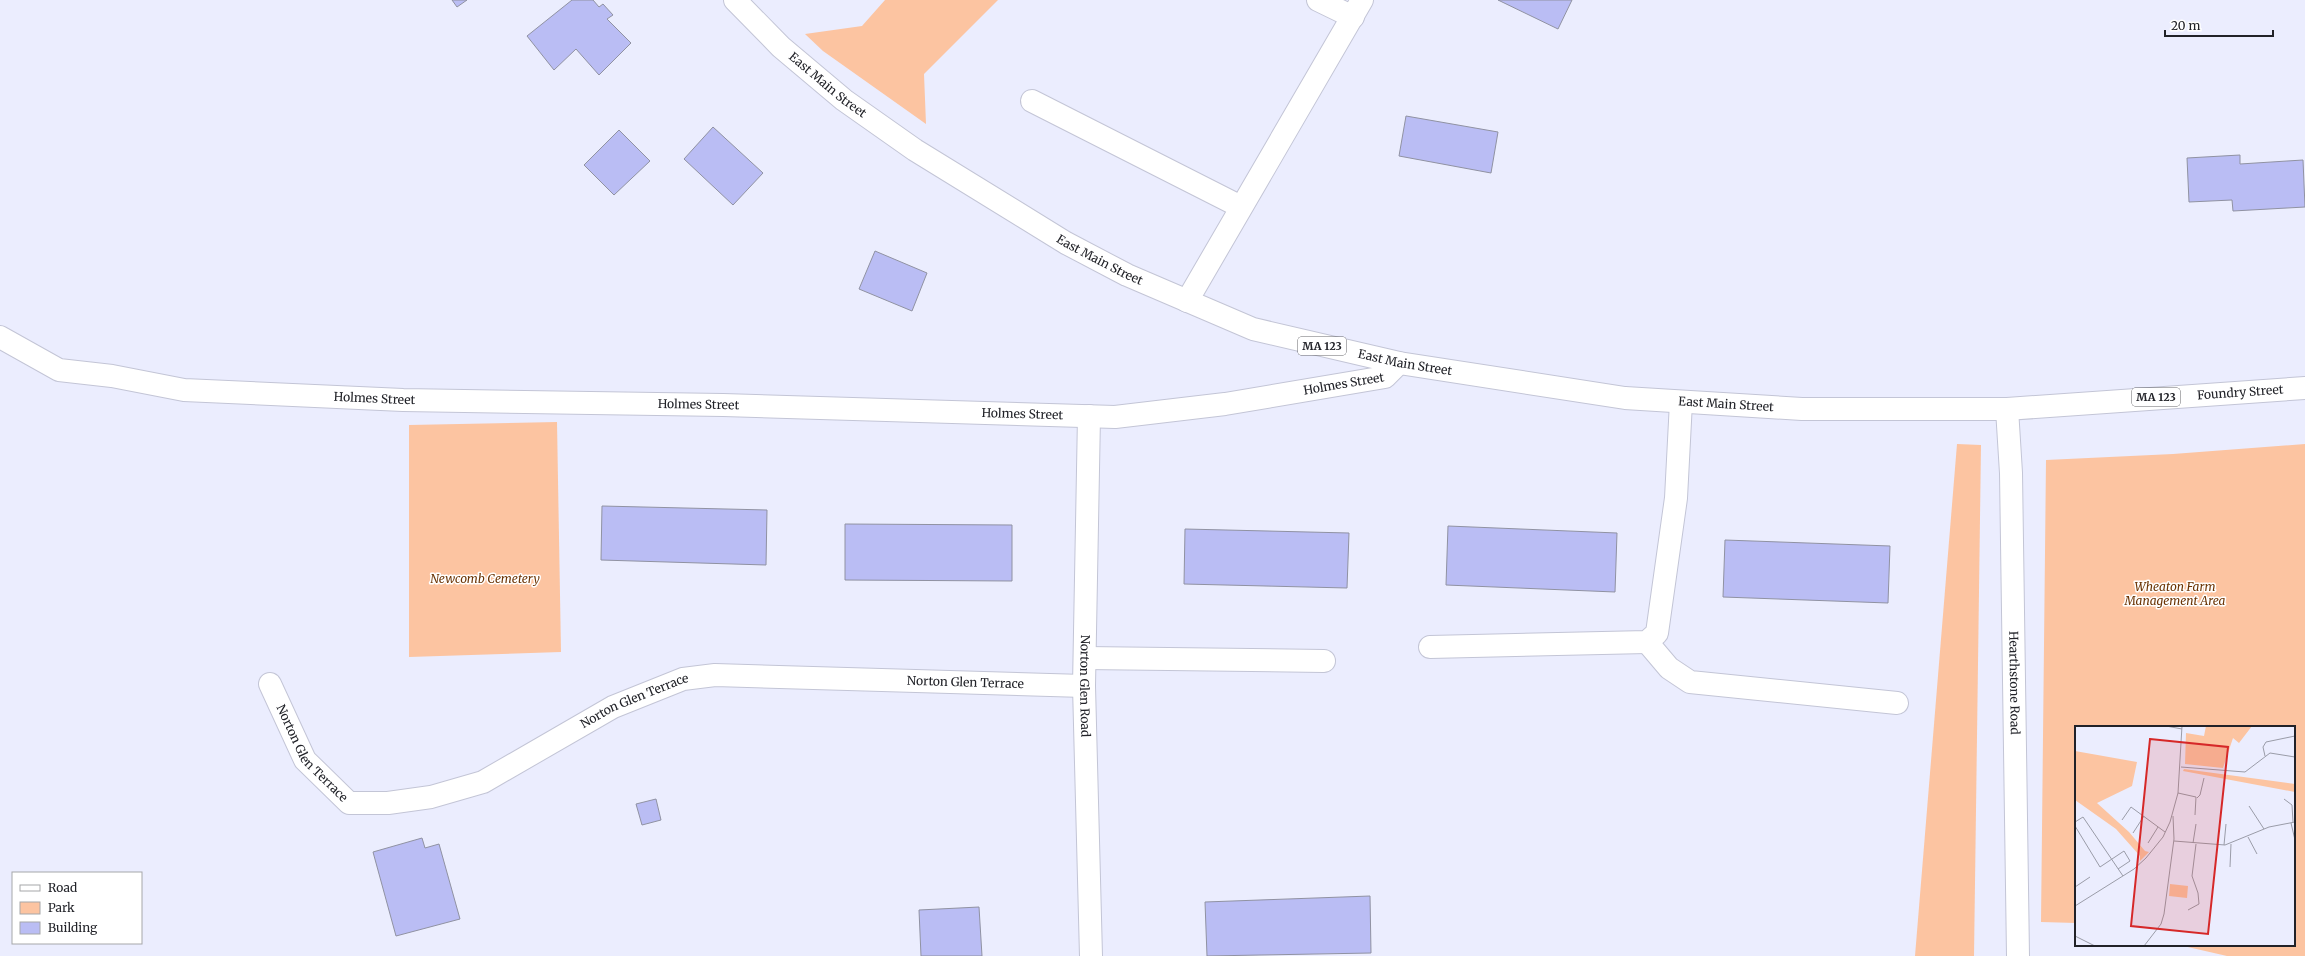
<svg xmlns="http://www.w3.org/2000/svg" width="2305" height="956" font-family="Merriweather,serif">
<rect width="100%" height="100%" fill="#ebedfe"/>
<g fill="#fcc4a1">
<path d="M885,0H998L924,74L926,124L823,51L805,34L862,26Z"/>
<path d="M557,422L561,652L409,657V425Z"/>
<path d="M1957,444L1981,445L1974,956H1915Z"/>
<path d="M2305,444V956H2227L2179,945H2294V727H2076V923L2041,922L2046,460L2173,454Z"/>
</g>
<g fill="#babdf4" stroke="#9092a2">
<path d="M452,0H467L457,7Z"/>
<path d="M572,0H593L599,7L603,4L613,15L607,19L631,43L599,75L576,49L554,70L527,36Z"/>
<path d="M1498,0H1572L1558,29Z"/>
<path d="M1406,116L1498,132L1491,173L1399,156Z"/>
<path d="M713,127L763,173L733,205L684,159Z"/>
<path d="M619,130L650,161L614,195L584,165Z"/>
<path d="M2240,155V164L2303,160L2305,207L2233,211L2232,200L2189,202L2187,158Z"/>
<path d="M875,251L927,273L912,311L859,289Z"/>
<path d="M602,506L767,510L766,565L601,560Z"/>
<path d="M845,524L1012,525V581L845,580Z"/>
<path d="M1448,526L1617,533L1615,592L1446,585Z"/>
<path d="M1185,529L1349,533L1347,588L1184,584Z"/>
<path d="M1725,540L1890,546L1888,603L1723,597Z"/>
<path d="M656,799L661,820L642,825L636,804Z"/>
<path d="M422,838L425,848L439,844L460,919L396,936L373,852Z"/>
<path d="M1370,896L1371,953L1207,956L1205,902Z"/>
<path d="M979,907L982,956H921L919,910Z"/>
</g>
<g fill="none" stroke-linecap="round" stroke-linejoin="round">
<g stroke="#c3c5d6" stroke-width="24">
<g id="minor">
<path d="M1318,0L1353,17"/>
<path d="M1032,101L1241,207"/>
<path d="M1187,301L1362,0"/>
<path id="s1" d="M0,337L59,370L112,376L184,390L403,400L723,405L1115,417L1225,404L1385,377L1399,363"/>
<path id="s2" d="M2007,409L2011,473L2018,956"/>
<path id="s3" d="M1089,416L1084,686L1091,956"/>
<path d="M1647,642L1669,668L1690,682L1897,703"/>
<path d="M1430,647L1647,642L1657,633L1676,498L1681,402"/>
<path d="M1085,658L1324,661"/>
<path id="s4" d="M270,684L305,760L349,803H388L431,797L483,782L613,707L683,679L715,675L1084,686"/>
</g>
</g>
<g stroke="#c3c5d6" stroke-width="24">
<g id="highway">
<path id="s5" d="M735,0L781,47L844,100L915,150L1066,243L1127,275L1253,329L1399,363L1625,398L1802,409H2007L2305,388"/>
</g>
</g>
<use href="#minor" stroke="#fff" stroke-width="22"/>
<use href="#highway" stroke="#fff" stroke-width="22"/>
</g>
<g text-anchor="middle" stroke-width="3" stroke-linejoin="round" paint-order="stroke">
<g fill="#fff" stroke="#646468" stroke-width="1">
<rect x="1298" y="337" width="48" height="18" rx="3"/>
<rect x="2132" y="388" width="48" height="18" rx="3"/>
</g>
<g font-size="11" font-weight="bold" fill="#212228">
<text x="1322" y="350">MA 123</text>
<text x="2156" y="401">MA 123</text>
</g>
<g font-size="12" fill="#212228" stroke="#fff">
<text dy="4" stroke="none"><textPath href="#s5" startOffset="126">East Main Street</textPath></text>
<text dy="4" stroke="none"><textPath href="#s5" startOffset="450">East Main Street</textPath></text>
<text dy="4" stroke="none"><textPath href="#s5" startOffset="774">East Main Street</textPath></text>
<text dy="4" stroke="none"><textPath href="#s1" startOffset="1357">Holmes Street</textPath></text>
<text dy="4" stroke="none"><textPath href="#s5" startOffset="1613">Foundry Street</textPath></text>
<text dy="4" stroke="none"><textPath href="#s1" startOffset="385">Holmes Street</textPath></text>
<text dy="4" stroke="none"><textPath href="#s1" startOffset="709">Holmes Street</textPath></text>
<text dy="4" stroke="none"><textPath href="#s5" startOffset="1098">East Main Street</textPath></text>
<text dy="4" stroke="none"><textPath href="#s1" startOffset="1033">Holmes Street</textPath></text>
<text dy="4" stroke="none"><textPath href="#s4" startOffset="790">Norton Glen Terrace</textPath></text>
<text dy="4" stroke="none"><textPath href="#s2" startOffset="274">Hearthstone Road</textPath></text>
<text dy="4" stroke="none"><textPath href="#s3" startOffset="270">Norton Glen Road</textPath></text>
<text dy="4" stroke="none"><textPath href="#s4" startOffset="454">Norton Glen Terrace</textPath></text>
<text dy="4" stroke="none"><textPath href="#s4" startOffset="82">Norton Glen Terrace</textPath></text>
</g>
<g font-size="12" font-style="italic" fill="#6b3404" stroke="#fff">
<text x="485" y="583">Newcomb Cemetery</text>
<text x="2175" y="591">Wheaton Farm<tspan x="2175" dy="14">Management Area</tspan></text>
</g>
</g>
<g transform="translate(2075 726)">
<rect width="220" height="220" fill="#ebedfe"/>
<path d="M131,0H177L164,17L158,12L148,42L110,38L111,7L129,10ZM0,25L62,36L57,60L22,77L54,106L70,125L74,126L65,135V130L41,103L0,74ZM109,43L220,58V66L108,45ZM95,158L113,160L112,172L94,170Z" fill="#fcc4a1"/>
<path fill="none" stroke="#9a9ca8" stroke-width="1" d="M91,0L107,3M190,30L188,21L191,16L220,10M106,41L170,46L195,27L220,31M103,67L121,71L120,89M122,72L125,69L129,52M209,73L217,79L218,96M174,80L189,103M47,94L56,81L90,106M0,96L8,91L48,150M216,97L220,114M0,100L25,141L49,125L55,135L43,143M58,107L69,90M173,111L182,128M99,115L150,119L194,101L220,96M73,117L83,101M118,117L121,98M149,119L151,98M155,141L156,118M0,161L15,151M0,180L59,143L71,132L88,111L95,96L103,67L107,0M113,184L124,178L123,167L117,150L121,118M0,210L20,220M69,220L86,198L89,188L99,113L98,90"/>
<path fill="#d62828" fill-opacity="0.15" stroke="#d62828" stroke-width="2" d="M75,13L153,21L133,208L56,200Z"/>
<rect width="220" height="220" fill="none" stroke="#212228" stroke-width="2"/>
</g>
<rect x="12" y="872" width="130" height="72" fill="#ffffff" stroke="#a6a7a9"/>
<rect x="20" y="885" width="20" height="6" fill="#ffffff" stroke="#a6a7a9"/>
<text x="48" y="892" font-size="12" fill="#212228">Road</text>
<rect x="20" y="902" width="20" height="12" fill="#fcc4a1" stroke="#a6a7a9"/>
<text x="48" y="912" font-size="12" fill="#212228">Park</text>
<rect x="20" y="922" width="20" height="12" fill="#babdf4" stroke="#a6a7a9"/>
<text x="48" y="932" font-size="12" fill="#212228">Building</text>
<path d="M2165 30v6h108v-6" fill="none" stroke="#212228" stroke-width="2"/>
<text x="2171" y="30" font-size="12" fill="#212228" stroke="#ffffff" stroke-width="3" paint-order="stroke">20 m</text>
</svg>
